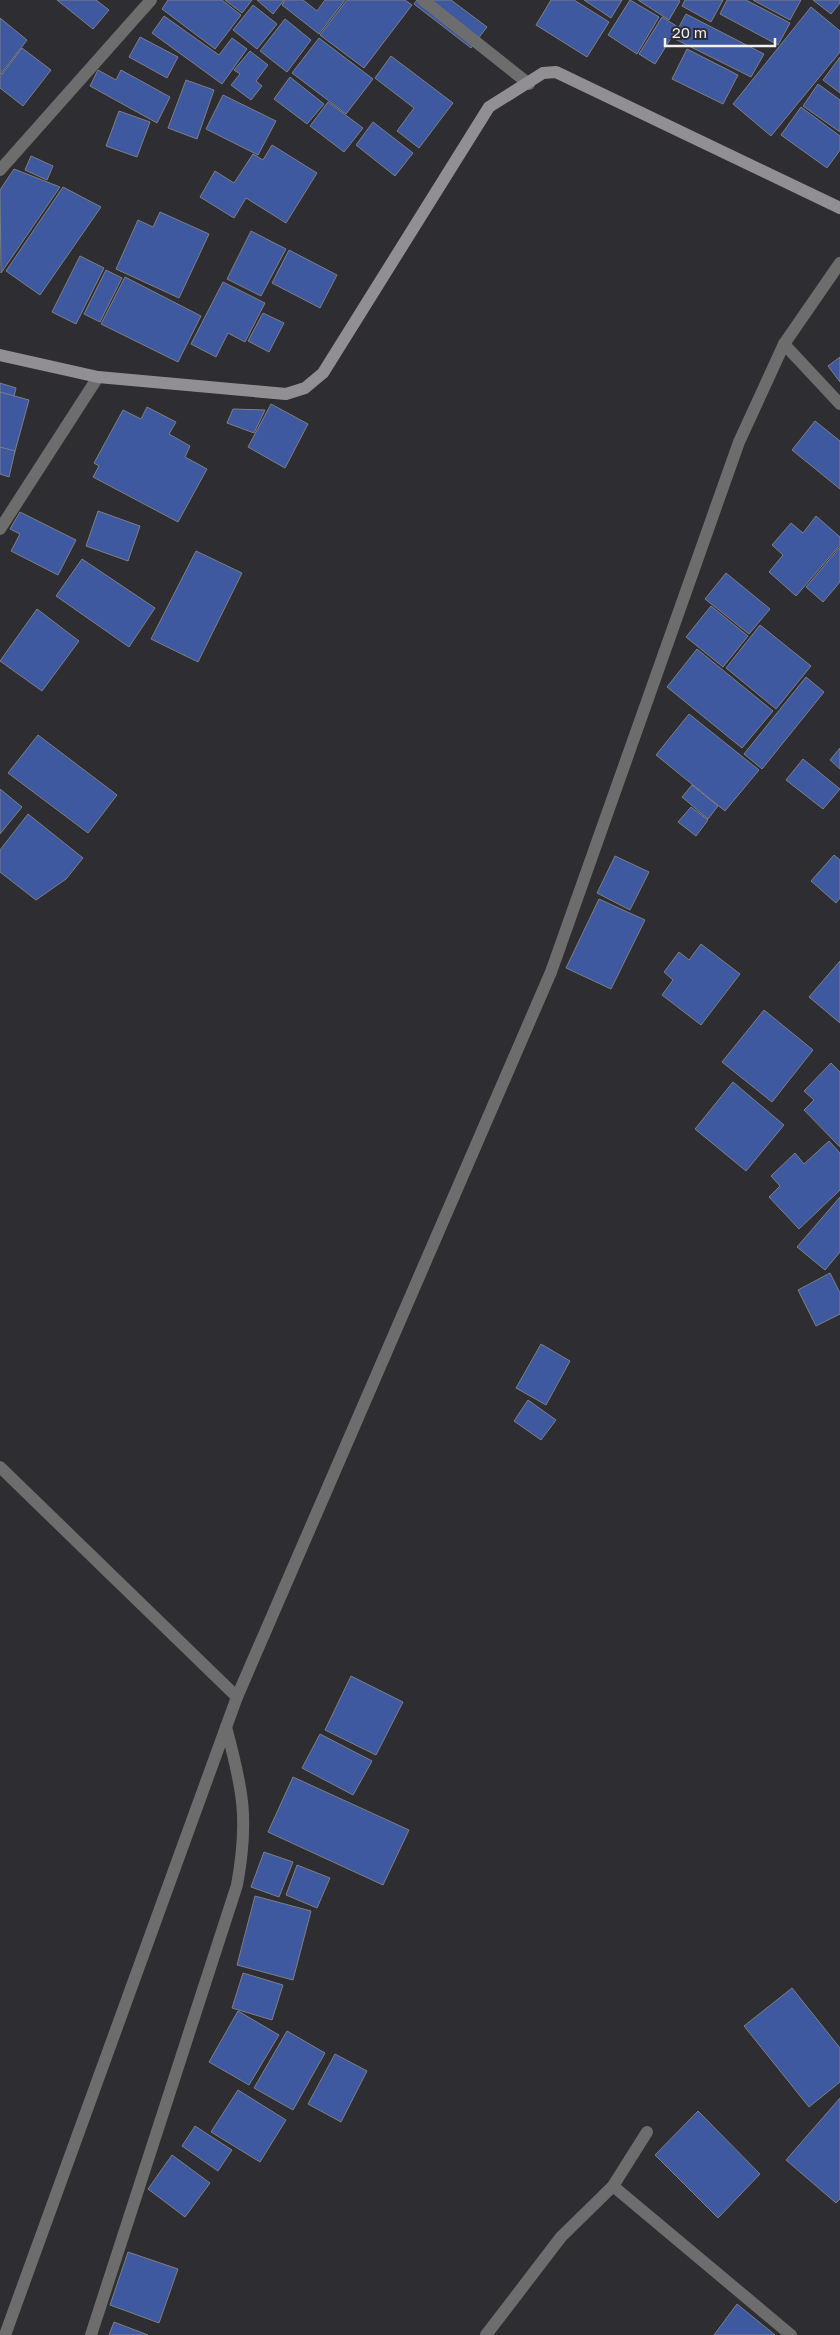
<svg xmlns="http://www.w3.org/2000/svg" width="840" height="2335" font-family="'Golos Text',sans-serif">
<rect width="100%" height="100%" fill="#2e2d31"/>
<g fill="#3f59a1" stroke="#7d7f83">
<path d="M57,0H96L109,10L93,29Z"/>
<path d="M168,0H222L241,15L215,49L162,9Z"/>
<path d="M225,0H252L242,13Z"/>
<path d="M257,0H284L273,14Z"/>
<path d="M285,0H303L317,11L325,0H345L319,34L282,5Z"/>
<path d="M347,0H405L412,5L364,68L320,35Z"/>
<path d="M417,0H451L487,27L471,48L414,4Z"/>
<path d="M551,0H574L609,22L587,57L536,25Z"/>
<path d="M584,0H622L611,18Z"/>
<path d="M630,0L659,17L637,54L608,35Z"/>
<path d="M638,0H678L680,1L669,20Z"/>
<path d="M685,0H723L711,22L682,6Z"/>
<path d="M727,0H746L790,23L778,45L720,14Z"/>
<path d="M753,0H801L790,20Z"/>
<path d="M813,0H840V3L831,14Z"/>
<path d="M253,5L277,24L257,49L233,30Z"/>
<path d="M811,7L840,31V52L771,136L733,104Z"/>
<path d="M686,14L764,54L751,77L673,38Z"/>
<path d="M164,16L219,55L232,38L247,49L222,84L152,33Z"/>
<path d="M662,17L678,27L655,64L639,54Z"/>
<path d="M0,18L27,40L0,75Z"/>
<path d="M285,19L311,40L287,72L260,51Z"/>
<path d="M140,37L178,57L167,78L129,57Z"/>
<path d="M319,38L373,79L346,114L292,73Z"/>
<path d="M22,48L51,70L23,106L0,88V77Z"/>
<path d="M687,49L738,75L723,104L672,79Z"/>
<path d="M250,51L268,65L256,81L262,86L251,100L231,85L240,74L234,70Z"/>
<path d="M391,56L453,103L419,148L397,131L414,108L375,78Z"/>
<path d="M840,57V93L823,80Z"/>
<path d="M98,70L116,80L121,70L170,97L157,123L90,86Z"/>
<path d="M290,77L324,104L307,124L274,99Z"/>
<path d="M186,80L214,90L197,139L168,128Z"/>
<path d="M818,84L840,100V132L803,106Z"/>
<path d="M223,95L276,121L258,155L206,129Z"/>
<path d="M328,102L363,128L344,152L310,126Z"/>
<path d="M801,107L840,136V150L827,168L781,135Z"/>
<path d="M119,111L150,122L137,157L106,146Z"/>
<path d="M373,122L413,153L395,176L356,145Z"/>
<path d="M272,145L317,173L286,223L246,198L234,218L200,197L215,171L234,183L253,154L263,160Z"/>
<path d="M31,156L53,166L47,180L25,170Z"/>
<path d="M14,169L60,187L1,273L0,190Z"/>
<path d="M63,187L101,207L40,295L6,271Z"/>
<path d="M160,212L209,234L179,298L116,269L138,220L153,227Z"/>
<path d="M251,231L286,249L261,296L227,279Z"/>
<path d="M289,250L337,275L320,308L272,283Z"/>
<path d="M80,256L104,268L76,324L52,312Z"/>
<path d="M106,270L122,278L100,322L84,314Z"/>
<path d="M125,277L201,316L178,362L101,324Z"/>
<path d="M223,282L265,303L245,342L228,333L216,357L191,344Z"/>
<path d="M263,313L284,323L269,352L248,341Z"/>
<path d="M840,357V382L828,366Z"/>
<path d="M0,383L16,388L12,405L0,402Z"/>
<path d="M0,392L29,400L14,455L0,451Z"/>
<path d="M271,404L308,424L285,468L248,447Z"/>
<path d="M147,407L176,422L169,434L190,446L185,457L207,469L178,522L93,477L99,466L94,463L123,410L141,419Z"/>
<path d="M233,409L265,410L254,433L227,423Z"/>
<path d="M815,421L840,441V489L792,450Z"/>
<path d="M0,447L15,451L9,477L0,474Z"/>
<path d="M98,511L140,526L128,561L86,546Z"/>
<path d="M20,512L76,540L58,575L11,551L20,534L10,529Z"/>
<path d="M816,516L840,537V545L796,596L769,572L783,555L772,545L791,523L803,533Z"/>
<path d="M840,547V582L823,602L806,587Z"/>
<path d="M196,551L242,573L198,662L151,639Z"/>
<path d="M82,559L155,608L129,647L56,596Z"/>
<path d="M726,573L770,609L749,634L705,599Z"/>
<path d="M711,606L748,636L723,667L686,637Z"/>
<path d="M37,609L79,641L42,691L0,661Z"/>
<path d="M760,625L811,666L776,709L726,668Z"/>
<path d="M697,649L773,711L742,748L667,687Z"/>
<path d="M806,677L824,692L762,769L744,754Z"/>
<path d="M689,714L759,770L725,811L656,755Z"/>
<path d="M38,735L117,795L88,833L8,773Z"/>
<path d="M840,748V769L830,760Z"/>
<path d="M803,759L840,789L823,809L786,780Z"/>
<path d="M692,785L718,806L708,819L682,797Z"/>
<path d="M0,789L22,807L0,834Z"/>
<path d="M691,807L708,820L696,836L678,822Z"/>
<path d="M28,814L83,858L66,879L36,900L0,872V850Z"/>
<path d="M834,855L840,860V898L836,903L811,881Z"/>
<path d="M615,856L649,872L630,910L597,893Z"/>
<path d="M599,899L645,920L611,989L566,968Z"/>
<path d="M701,944L740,974L701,1025L662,995L673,980L664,972L679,952L689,960Z"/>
<path d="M840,961V1023L809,997Z"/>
<path d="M764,1010L813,1050L772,1102L722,1062Z"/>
<path d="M831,1063L840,1072V1147L804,1110L814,1100L804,1091Z"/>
<path d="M733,1082L784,1125L746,1171L695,1129Z"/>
<path d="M829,1141L840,1153V1190L799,1229L769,1197L780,1186L771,1176L795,1153L804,1164Z"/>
<path d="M840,1197V1252L825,1270L797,1247Z"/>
<path d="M830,1273L840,1293V1314L816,1326L798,1290Z"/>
<path d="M541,1344L570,1361L546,1405L516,1388Z"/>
<path d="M528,1400L556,1420L541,1440L514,1421Z"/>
<path d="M351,1676L403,1702L376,1755L325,1730Z"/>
<path d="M320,1734L372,1761L353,1795L302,1768Z"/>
<path d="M293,1777L409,1830L383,1885L268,1832Z"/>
<path d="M264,1852L293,1862L279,1897L251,1887Z"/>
<path d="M297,1865L330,1878L317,1908L286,1895Z"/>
<path d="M255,1896L311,1911L293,1980L237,1965Z"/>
<path d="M243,1973L283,1985L272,2020L232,2008Z"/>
<path d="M792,1988L840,2048V2082L809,2107L744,2026Z"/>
<path d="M238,2011L279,2035L249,2085L209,2062Z"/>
<path d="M287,2031L325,2053L293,2110L254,2088Z"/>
<path d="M335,2054L367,2071L341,2122L308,2104Z"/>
<path d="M238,2090L286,2120L260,2162L211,2132Z"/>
<path d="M840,2098V2199L836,2203L786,2160Z"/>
<path d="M698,2111L760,2174L718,2218L655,2155Z"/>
<path d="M195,2126L232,2150L218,2171L182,2146Z"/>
<path d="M172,2155L210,2183L185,2217L148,2189Z"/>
<path d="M128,2252L178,2269L159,2323L110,2305Z"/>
<path d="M737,2304L775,2335H714Z"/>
<path d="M114,2322L148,2335H109Z"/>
</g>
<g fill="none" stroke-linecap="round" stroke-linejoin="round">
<g stroke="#6e6d6e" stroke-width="12">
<path d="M423,0L529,84"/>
<path d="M0,170L151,0"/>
<path d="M784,344L840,404"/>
<path d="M0,529L98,377"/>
<path d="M0,1467L237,1697"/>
<path d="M613,2186L791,2335"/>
<path d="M5,2335L237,1697L551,972L739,442L784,344L840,263"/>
<path d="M91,2335L237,1885C249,1820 243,1790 226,1727"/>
<path d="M486,2335L561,2237L613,2186L647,2132"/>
</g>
<path stroke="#928f92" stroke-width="12" d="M0,355L98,377L286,394L305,388L323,373L489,107L543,73L556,72L840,208"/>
</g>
<path d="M665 38v8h110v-8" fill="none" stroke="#f1f1f4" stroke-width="2.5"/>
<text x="672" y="38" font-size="15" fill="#f1f1f4" stroke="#2e2d31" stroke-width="4" paint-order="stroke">20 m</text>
</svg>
